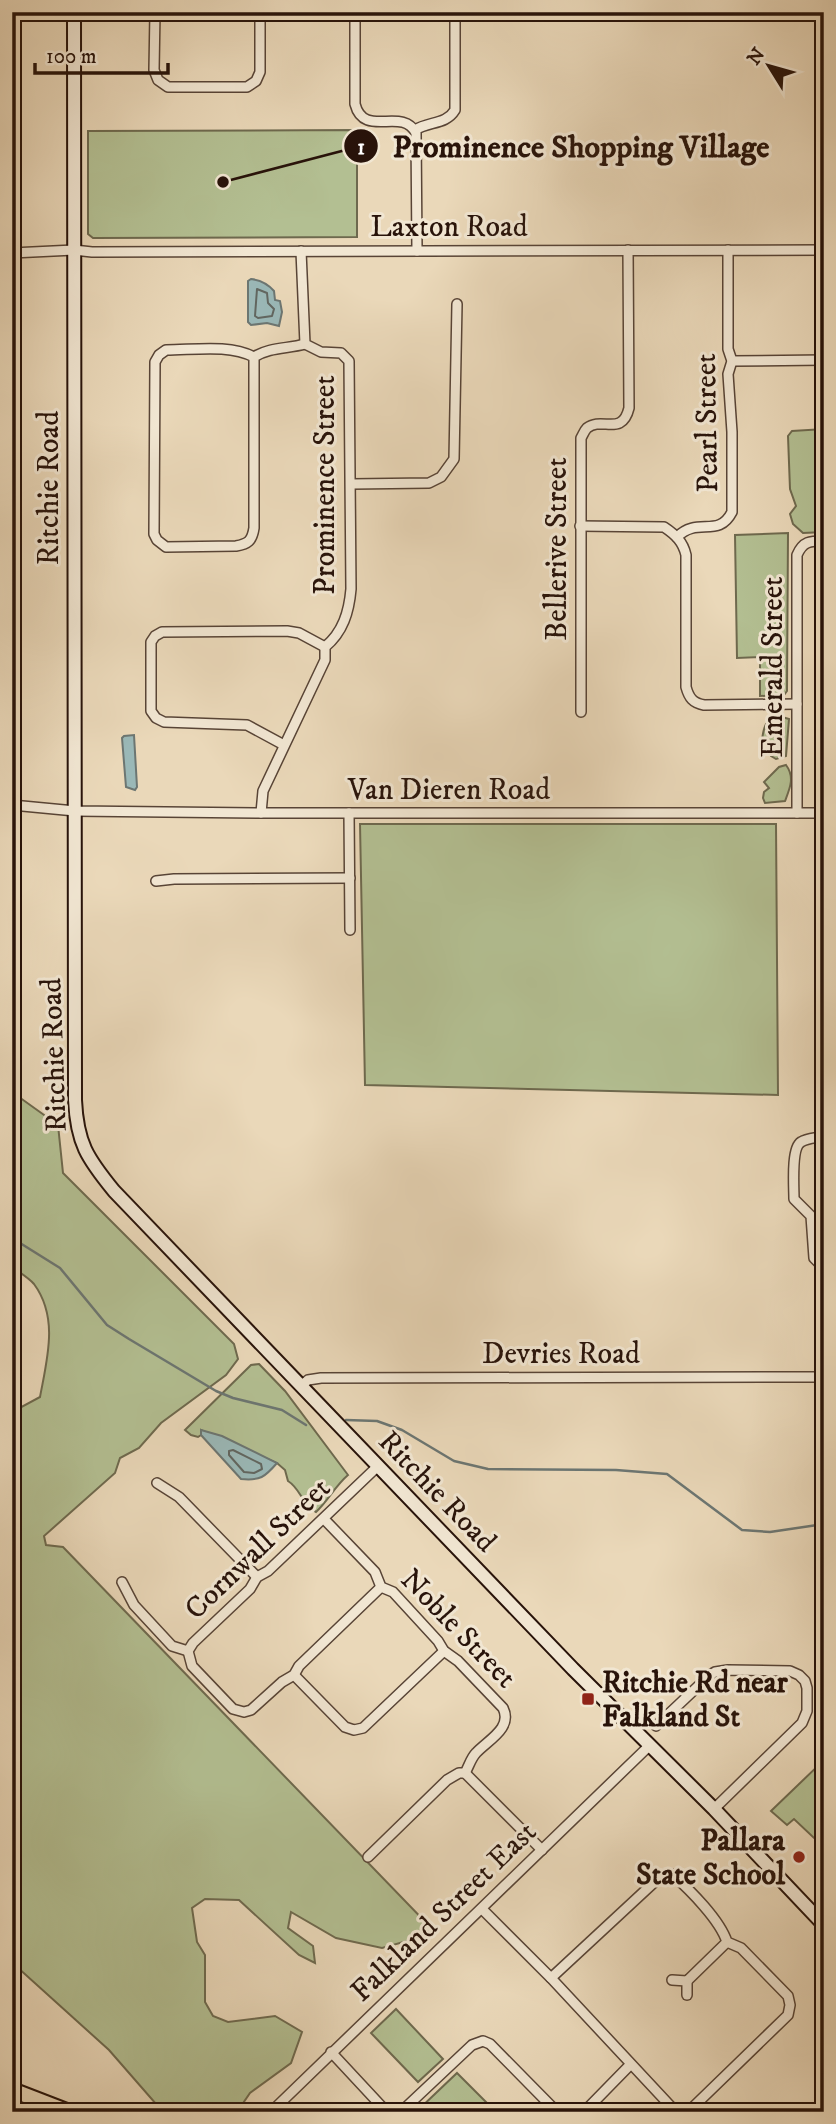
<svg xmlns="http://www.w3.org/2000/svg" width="836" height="2124" font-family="'IM FELL DW Pica',serif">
<rect width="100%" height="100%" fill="#ead8b9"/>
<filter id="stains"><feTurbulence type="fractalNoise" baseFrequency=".00286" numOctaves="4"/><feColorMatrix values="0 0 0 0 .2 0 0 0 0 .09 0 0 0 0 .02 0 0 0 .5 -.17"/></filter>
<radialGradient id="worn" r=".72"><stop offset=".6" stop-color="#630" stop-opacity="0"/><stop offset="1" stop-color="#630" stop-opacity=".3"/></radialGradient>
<g fill="#b3bf92" stroke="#6e694e" stroke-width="2">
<path d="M357,130V237L93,238L88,234V131Z"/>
<path d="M824,429V532L803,533L793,524L790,514L796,506L790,489L788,436L792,431Z"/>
<path d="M788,533L787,691L784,695L760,696V657L737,658L735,535Z"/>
<path d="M782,717L789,719L786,756L776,759L771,756V750L762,740C764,725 765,719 782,717Z"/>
<path d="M786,765C795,777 790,788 785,801L765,803L763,798L764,792L769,788L764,782L779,767Z"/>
<path d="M360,824H776L778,1095L365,1085Z"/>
<path d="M12,1092L58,1125L63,1173L234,1344L238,1359L226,1375L161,1423L139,1448L120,1458L115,1473L44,1536L46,1545L63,1547L436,1933L382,1948L336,1938L291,1912L288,1928L313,1946L315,1963L299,1955L239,1900L205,1899L192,1908L197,1942L205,1955V2002L213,2016L228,2022L275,2016L302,2032L291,2063L250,2093L237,2112H163L109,2050L16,1966L12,1969V1412L40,1397C47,1359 59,1318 34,1284C29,1278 19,1272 12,1267Z"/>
<path d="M259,1364L285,1391L348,1475C335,1486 328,1501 316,1512C302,1505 301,1489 288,1481L285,1470L277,1463L201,1430V1435L198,1437L191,1435L185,1430L251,1365Z"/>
<path d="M824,1760V1842L814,1838L794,1819L787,1825L771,1811Z"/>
<path d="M396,2009L443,2059L418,2082L371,2033Z"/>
<path d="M457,2073L496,2112H416Z"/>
</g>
<g fill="#9ab8b7" stroke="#6c7672" stroke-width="2">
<path d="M251,279C260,280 268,284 274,291L275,300L280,301L282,312L279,326L267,323L251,325L248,322V281Z"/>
<path d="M134,735L137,787L135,790L126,787L122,738L124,736Z"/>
<path d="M201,1430L222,1436L277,1463C265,1477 260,1481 241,1479L201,1435Z"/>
</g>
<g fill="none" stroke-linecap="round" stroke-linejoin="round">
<g stroke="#616660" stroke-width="2">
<path d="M257,289L267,293L268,303L274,309L272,316L258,318L255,316Z"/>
<path d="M233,1450L261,1464L262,1469L254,1473L244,1472L229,1455V1451Z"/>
</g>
<g stroke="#6c7672" stroke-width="2.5">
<path d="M12,1238L60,1268L107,1325L129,1339L216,1391L233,1398L282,1410L306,1425"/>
<path d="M346,1420L377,1421L402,1430L454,1461L488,1469L616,1470L667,1474L742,1530L770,1532L824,1524"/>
</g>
<g stroke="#584436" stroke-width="12">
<g id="street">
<path d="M155,12L154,70L158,80L168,87H247L256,81L260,72V12"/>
<path d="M355,12V104C364,139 402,106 416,133L417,251"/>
<path d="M415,130C429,121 446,125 455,110V12"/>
<path d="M12,253L74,250L92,252L824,250"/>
<path d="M254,357V528C252,541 248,544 236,546L166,547L157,540L154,534L155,362L159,355L166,350C194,350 229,344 254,357C270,347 287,349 305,344"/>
<path d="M732,361L824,360"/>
<path d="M352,484L429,483L441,477L454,459L457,304"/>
<path d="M580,526L664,527C676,535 683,542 686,555V687C689,698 693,703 704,705L797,704"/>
<path d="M677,537C698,516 718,539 732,512V432L728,374L732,361L728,349V250"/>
<path d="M12,589V672"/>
<path d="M581,712V438C583,435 584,431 587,428C602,416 622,437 629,408L628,250"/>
<path d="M284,745L247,725L164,722L156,718L151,711V642L155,636L162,632L287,631L299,633L325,647"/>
<path d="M12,805L75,811L261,813H824"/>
<path d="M261,813L263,791L325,660V647C343,632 349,612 351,589L349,361L341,353L321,352L305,344L301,251"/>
<path d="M349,813L350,930"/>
<path d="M797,813V555C803,541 810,541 824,541"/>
<path d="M156,881L174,879L350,878"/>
<path d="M824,1136C817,1138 807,1138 801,1142C791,1148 794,1187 794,1199L811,1216L814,1258L824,1268"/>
<path d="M301,1386L308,1380L321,1378L824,1377"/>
<path d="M378,1466L268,1571L257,1577L250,1589L193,1643L188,1651L192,1666L233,1709L244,1712L251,1710L282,1682L294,1675L299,1666L381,1587"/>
<path d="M157,1483L179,1497L257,1577"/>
<path d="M324,1519L375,1572L381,1587L393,1592L438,1641L444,1651L458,1661L503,1708C513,1728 488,1740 476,1753C471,1758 469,1766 465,1773H459L447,1780L368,1857"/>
<path d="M122,1582L134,1605L172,1646L188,1651"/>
<path d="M294,1675L345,1727L354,1730L363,1728L444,1651"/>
<path d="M656,1726L710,1675L715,1672L728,1670L790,1671L799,1675L805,1681L807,1688V1711L802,1723L714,1809"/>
<path d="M465,1773L542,1850"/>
<path d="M482,1909L551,1978L676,2112"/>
<path d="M551,1978L662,1875L672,1874C690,1890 720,1920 727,1942L741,1948L788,1996L790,2005L788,2015L688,2112"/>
<path d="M672,1980L687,1981L727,1942"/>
<path d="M687,1995V1981"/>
<path d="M331,2052L384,2109L393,2112"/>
<path d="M271,2112L649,1746"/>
<path d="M397,2112L404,2109L472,2045L483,2041L490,2044L557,2112"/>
<path d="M584,2112L630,2065"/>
</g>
</g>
<g stroke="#28130a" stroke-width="16">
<path id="secondary" d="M74,12L75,1100C77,1143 87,1158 114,1191L573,1669L714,1809L824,1925"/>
</g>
<g stroke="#28130a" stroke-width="18">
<g id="primary">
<path d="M12,2090L69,2112"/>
<path d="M12,2109L22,2112"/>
</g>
</g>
<use href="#street" stroke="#f1e6d2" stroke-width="9"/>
<use href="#secondary" stroke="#f1e6d2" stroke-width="12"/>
<use href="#primary" stroke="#ead8b9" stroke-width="14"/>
</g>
<g fill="#8f2418" stroke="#f1e6d2" stroke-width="2.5">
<rect x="581" y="1692" width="14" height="14" rx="3.5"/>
<circle cx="799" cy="1857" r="7"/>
</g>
<g text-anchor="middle" stroke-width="6" stroke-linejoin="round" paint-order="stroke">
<g font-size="30" fill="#28130a" stroke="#f1e6d2">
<text x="449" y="236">Laxton Road</text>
<text transform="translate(706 423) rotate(-91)" y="10">Pearl Street</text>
<text transform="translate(324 485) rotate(-90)" y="10">Prominence Street</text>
<text transform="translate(48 488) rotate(-90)" y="10">Ritchie Road</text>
<text transform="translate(556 549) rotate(-90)" y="10">Bellerive Street</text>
<text transform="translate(772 667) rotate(-90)" y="10">Emerald Street</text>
<text x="449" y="799">Van Dieren Road</text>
<text transform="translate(53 1055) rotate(-92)" y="10">Ritchie Road</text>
<text x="561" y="1363">Devries Road</text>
<text transform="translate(438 1491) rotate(46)" y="10">Ritchie Road</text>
<text transform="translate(257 1548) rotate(-44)" y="10">Cornwall Street</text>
<text transform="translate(459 1628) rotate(46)" y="10">Noble Street</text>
<text transform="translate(443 1911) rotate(-44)" y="10">Falkland Street East</text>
</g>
<g font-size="30" font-weight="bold" fill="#28130a" stroke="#f1e6d2" text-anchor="start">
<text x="602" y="1692">Ritchie Rd near<tspan x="602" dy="34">Falkland St</tspan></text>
<text x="785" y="1850" text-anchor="end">Pallara<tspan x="785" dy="34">State School</tspan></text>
</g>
</g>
<path fill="none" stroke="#28130a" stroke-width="2.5" d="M223 182L361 146"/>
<g fill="#28130a" stroke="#f1e6d2" stroke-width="2.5">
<circle cx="223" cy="182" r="7"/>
<circle cx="361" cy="146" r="18"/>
</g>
<g font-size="21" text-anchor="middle" font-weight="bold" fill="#fff">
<text x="361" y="154">1</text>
</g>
<g font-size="32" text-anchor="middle" font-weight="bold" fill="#28130a" stroke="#f1e6d2" stroke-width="6" stroke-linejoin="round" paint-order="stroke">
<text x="581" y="157">Prominence Shopping Village</text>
</g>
<rect width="836" height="2124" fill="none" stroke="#ead8b9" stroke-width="42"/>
<rect x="14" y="14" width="808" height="2096" fill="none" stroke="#28130a" stroke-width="3.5"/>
<rect x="21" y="21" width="794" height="2082" fill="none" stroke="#28130a" stroke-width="2"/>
<g transform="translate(769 66) rotate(307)" stroke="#f1e6d2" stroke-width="5" paint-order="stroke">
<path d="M0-5L12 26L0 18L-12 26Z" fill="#28130a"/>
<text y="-10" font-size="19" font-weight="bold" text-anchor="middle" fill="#28130a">N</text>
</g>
<path d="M35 63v10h133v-10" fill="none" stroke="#28130a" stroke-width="3.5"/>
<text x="46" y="63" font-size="21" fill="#28130a" stroke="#f1e6d2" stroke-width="5" paint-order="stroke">100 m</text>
<rect width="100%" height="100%" filter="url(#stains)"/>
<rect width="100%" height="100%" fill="url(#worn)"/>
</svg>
